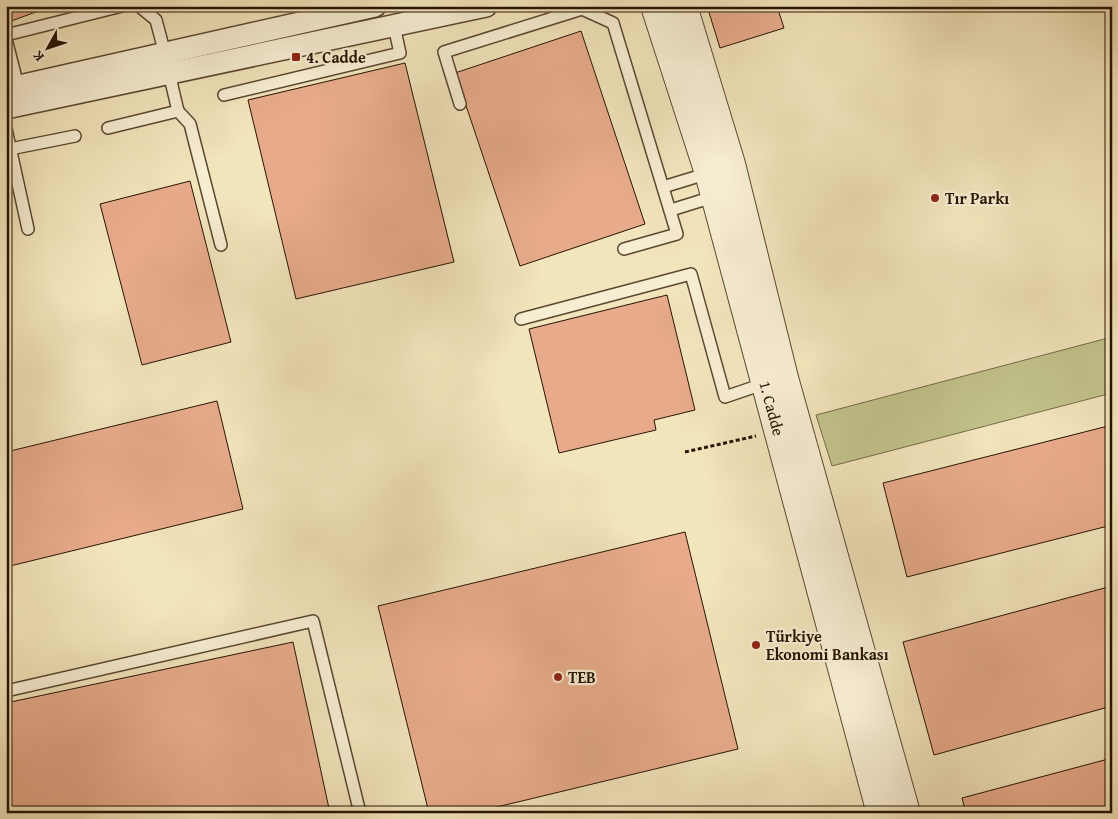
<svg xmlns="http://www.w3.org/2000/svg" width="1118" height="819" font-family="'Gentium Book Plus',serif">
<rect width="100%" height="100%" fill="#f2e4bb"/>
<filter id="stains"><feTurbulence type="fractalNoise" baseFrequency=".004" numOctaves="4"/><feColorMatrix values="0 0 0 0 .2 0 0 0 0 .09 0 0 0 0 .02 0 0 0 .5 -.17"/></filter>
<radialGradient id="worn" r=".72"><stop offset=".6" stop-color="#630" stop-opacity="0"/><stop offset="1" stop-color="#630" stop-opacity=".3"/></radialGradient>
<path fill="#c2c28b" stroke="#746b47" d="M1112,337V393L832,466L816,415Z"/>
<g fill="#e7ab8b" stroke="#271403">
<path d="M6,6H52L6,23Z"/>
<path d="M707,6H777L784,28L720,48Z"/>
<path d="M581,31L645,224L520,266L455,73Z"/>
<path d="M405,63L454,262L296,299L248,100Z"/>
<path d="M190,181L231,342L142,365L100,204Z"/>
<path d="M667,295L695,410L654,420L656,430L559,453L529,329Z"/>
<path d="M217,401L243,509L6,567V452Z"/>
<path d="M1112,425V525L907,577L883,483Z"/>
<path d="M685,532L738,749L472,813H429L378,606Z"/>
<path d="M1112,586V706L934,755L903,642Z"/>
<path d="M293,642L330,813H6V703Z"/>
<path d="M1112,758V813H966L962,798Z"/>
</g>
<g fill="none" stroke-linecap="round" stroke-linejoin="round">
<g stroke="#5a4831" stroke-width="14">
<g id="service">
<path d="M139,6L156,20L165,54"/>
<path d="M6,35L122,6"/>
<path d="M6,39L18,86"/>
<path d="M224,95L400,53L394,26"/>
<path d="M460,104L444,52L582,9L613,23L677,234L624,249"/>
<path d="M178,111L190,124L221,245"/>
<path d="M108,128L178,111L169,73"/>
<path d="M6,129L28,229"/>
<path d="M10,149L75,136"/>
<path d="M663,187L709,173"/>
<path d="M671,210L716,196"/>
<path d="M521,319L691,274L725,397L766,383"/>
<path d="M6,691L313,621L360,813"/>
</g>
</g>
<g stroke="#5a4831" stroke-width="24">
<g id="minor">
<path d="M6,89L375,6"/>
<path d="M6,108L486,6"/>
</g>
</g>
<g stroke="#5a4831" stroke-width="30">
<g id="tertiary">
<path id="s1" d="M655,6L709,173L881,813"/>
<path d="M683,6L731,164L784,378L906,813"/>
</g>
</g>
<path stroke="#271403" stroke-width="3" stroke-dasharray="4 2.5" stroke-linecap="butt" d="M685,452L756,436"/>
<use href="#service" stroke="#f7edd3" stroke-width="11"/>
<use href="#minor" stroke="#f7edd3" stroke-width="21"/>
<use href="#tertiary" stroke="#f7edd3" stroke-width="28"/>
</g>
<g fill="#8f2418" stroke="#f7edd3" stroke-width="2">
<rect x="291" y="52" width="10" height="10" rx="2.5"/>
<circle cx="935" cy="198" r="5"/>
<circle cx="756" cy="645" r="5"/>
<circle cx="558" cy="677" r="5"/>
</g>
<g text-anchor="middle" stroke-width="4.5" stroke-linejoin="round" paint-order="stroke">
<g font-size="16" font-weight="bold" fill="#271403" stroke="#f7edd3" text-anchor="start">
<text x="306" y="63">4. Cadde</text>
<text x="945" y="204">Tır Parkı</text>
<text x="766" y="642">Türkiye<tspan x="766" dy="18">Ekonomi Bankası</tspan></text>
<text x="568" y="683">TEB</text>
</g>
<g font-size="16" fill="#271403" stroke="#f7edd3">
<text dy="6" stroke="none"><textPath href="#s1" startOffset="419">1. Cadde</textPath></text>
</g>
</g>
<rect width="1118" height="819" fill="none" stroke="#f2e4bb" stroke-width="25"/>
<rect x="8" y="8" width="1103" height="804" fill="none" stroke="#271403" stroke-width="2.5"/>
<rect x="12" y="12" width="1093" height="794" fill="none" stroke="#271403"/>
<g transform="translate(48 48) rotate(230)" stroke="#f7edd3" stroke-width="4" paint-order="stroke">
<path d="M0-4L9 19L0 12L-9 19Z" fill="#271403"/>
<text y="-8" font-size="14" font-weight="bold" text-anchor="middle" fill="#271403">K</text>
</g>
<rect width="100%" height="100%" filter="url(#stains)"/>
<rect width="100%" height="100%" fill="url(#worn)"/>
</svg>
